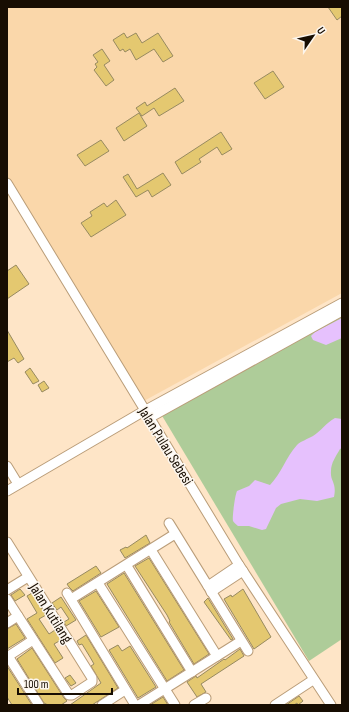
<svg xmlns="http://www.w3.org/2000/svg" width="349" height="712" font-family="'Sofia Sans Condensed',sans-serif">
<rect width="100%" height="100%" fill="#fee5c7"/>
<path fill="#fad7aa" d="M7,7H342V293L142,402L7,178Z"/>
<path fill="#aecc99" d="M342,312V639L309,661L161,414Z"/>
<g fill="#e6c1fd">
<path d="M342,318V338L326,345L313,340L311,336L315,332Z"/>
<path d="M335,418L342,419V448L340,449C336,456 331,463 331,471C330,482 337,482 334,497L317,501L300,499L281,504L276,508L266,529L262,530L249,526H238C236,524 234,523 233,521C232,518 235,495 237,491L249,486L255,480L270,485C281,474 286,457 297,445C301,441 308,439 313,436C321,431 326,423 335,418Z"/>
</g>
<g fill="#e4c870" stroke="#978a60">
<path d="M328,7H342V16L337,20Z"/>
<path d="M124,33L127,38L136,33L142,43L158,33L173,56L163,62L154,49L136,60L130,49L125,52L123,49L120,51L113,40Z"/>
<path d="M102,49L110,61L104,65L114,80L106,86L94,70L97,67L95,64L98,62L93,55Z"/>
<path d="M273,71L284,87L265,99L254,83Z"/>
<path d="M175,88L184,101L159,116L154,108L142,116L136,108L145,102L147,106Z"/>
<path d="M139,113L147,126L124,141L116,128Z"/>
<path d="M221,132L232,149L222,155L217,147L199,159L201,162L182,174L175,162Z"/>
<path d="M101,140L109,151L85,166L77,155Z"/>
<path d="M163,173L171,185L152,197L148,190L136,197L123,177L128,174L137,189Z"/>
<path d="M116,200L126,215L91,237L81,223L92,216L90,212L104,203L107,207Z"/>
<path d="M16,265L29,284L7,299V271Z"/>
<path d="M7,330L24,359L18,363L14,358L7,362Z"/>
<path d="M30,368L39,381L33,384L25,372Z"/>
<path d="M44,381L49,388L42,392L38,385Z"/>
<path d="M146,535L150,543L125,558L120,550L126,547L127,548Z"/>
<path d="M149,558L209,654L194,664L169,622L170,621L167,615L135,566Z"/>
<path d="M96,566L101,573L73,591L69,587L67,584Z"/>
<path d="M124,573L184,670L167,681L107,584Z"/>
<path d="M20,589L25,595L15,601L11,595Z"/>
<path d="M243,589L271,637L254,649L224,599L231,595L232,597Z"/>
<path d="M96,591L119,627L101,637L79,601Z"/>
<path d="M32,593L46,615L39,619L49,634L55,630L61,640L54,644L63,658L55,663L27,619L37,613L27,596Z"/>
<path d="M61,597L76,620L66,626L64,622L69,619L61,607L57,610L52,603Z"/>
<path d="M208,598L233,639L231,640L204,602Z"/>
<path d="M16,624L25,638L7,649V629Z"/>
<path d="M86,635L118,688L92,705H70L101,683L91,666L94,664L90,657L82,644L79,645L77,641Z"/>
<path d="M118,645L122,651L130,646L156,687L138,698L109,650Z"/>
<path d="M32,648L64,698L67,701L61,705H48L44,703L17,659Z"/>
<path d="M240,649L244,656L201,684L206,692L197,697L187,682L196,676L197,678L224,659L225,660Z"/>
<path d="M7,666L32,705H12L7,697Z"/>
<path d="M70,675L76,683L71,686L65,678Z"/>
<path d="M299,696L303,701L298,705L297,703L294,705H286Z"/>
<path d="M163,697L168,705H150Z"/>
</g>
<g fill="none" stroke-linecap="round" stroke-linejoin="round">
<g stroke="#ba9d79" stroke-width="11">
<g id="minor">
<path d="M7,183L239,565L331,705"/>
<path d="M149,418L342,311"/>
<path d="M7,466L18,484"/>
<path d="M7,491L144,411L342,303"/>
<path d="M169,523L248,651"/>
<path d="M7,542L92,678V682L72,695H69L7,599"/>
<path d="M151,550L217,656"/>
<path d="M127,566L192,672"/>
<path d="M98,583L175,705"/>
<path d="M208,586L239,565"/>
<path d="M7,590L28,577"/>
<path d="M211,592L243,571"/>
<path d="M67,593L135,705"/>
<path d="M71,599L175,534"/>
<path d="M7,623L18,616"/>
<path d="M8,656L39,705"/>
<path d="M7,657L33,640"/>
<path d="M102,705L125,690"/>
<path d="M139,705L241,641"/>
<path d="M194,705L206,698"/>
<path d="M275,705L313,680"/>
</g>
</g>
<use href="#minor" stroke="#fff" stroke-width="9"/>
</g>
<g text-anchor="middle" stroke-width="3" stroke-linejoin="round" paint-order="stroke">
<g font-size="15" fill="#170d02" stroke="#fcf6ee">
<text transform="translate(166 446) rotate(58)" y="5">Jalan Pulau Sebesi</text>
<text transform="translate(51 613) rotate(58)" y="5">Jalan Kutilang</text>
</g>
</g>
<rect width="349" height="712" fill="none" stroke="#170d02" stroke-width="16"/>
<g transform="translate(313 36) rotate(56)" stroke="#fcf6ee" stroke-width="3" paint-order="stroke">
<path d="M0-3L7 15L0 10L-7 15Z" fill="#170d02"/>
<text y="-6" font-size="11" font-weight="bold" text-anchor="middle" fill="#170d02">U</text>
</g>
<path d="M18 688v6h94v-6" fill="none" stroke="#170d02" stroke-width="2"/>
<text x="24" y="688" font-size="12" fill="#170d02" stroke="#fcf6ee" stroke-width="3" paint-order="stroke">100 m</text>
</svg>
